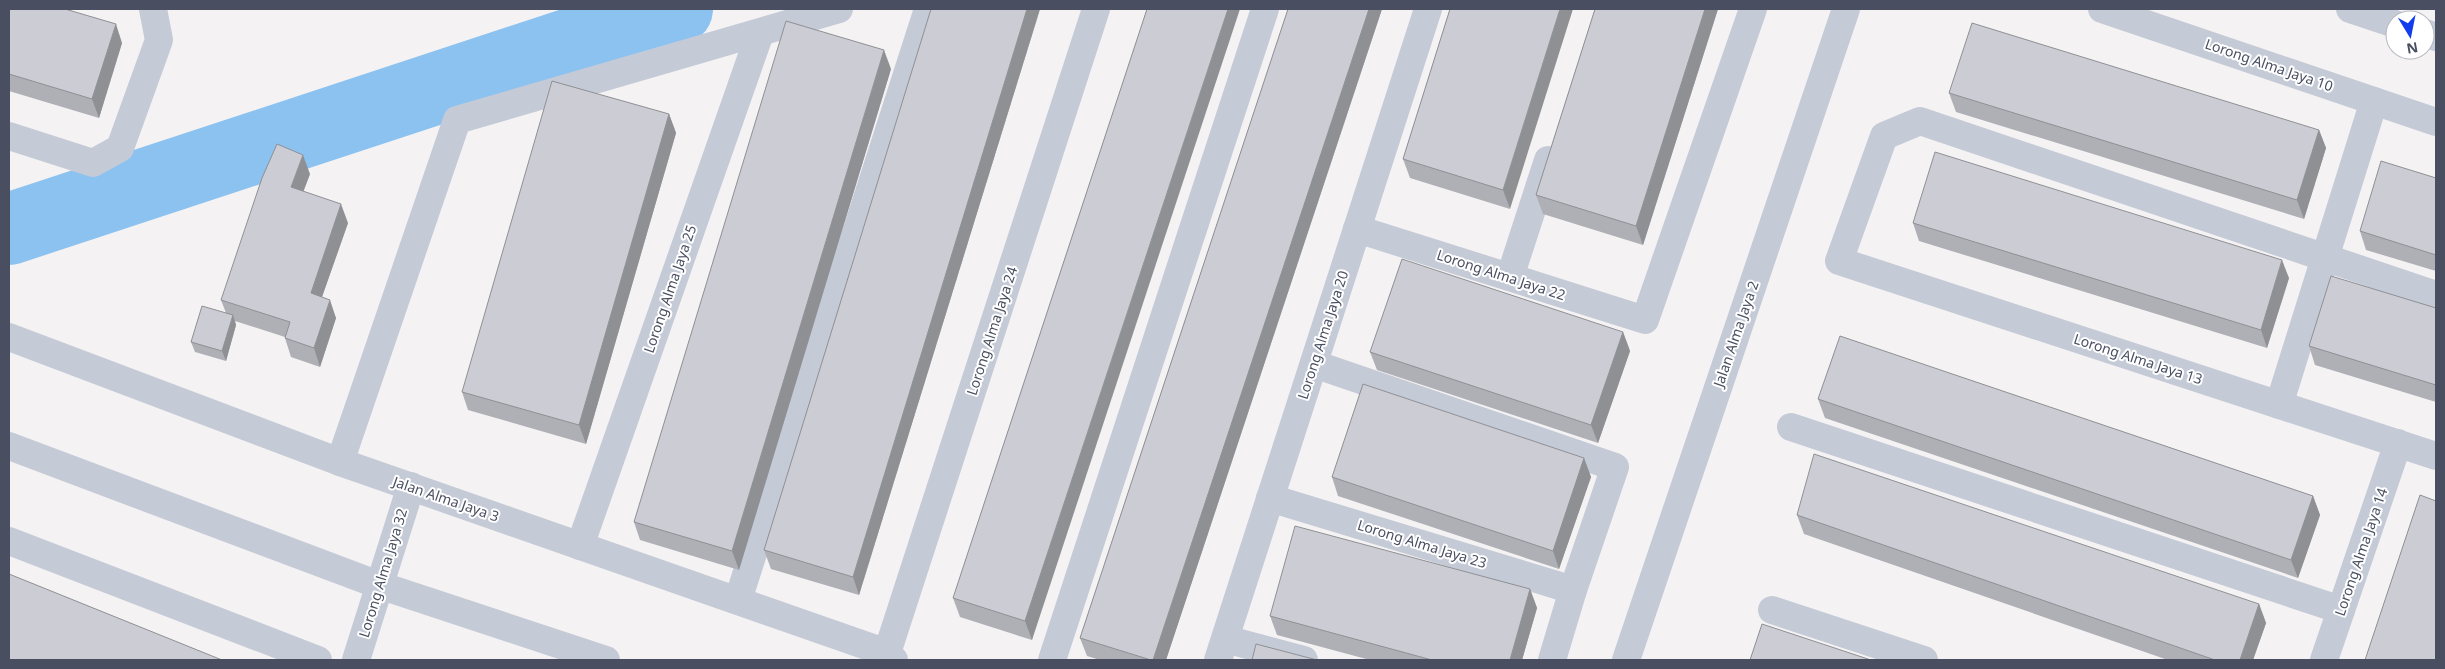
<svg xmlns="http://www.w3.org/2000/svg" width="2445" height="669" font-family="'Noto Sans',sans-serif">
<rect width="100%" height="100%" fill="#f4f2f2"/>
<g fill="none" stroke-linecap="round" stroke-linejoin="round">
<path stroke="#8cc2f0" stroke-width="72" d="M9,229L677,9"/>
<g stroke="#c5cad7" stroke-width="28">
<path d="M2102,9L2436,122"/>
<path d="M2350,9L2395,24"/>
<path d="M2425,33L2436,37"/>
<path d="M9,136L93,163L120,148L159,40L153,9"/>
<path d="M1357,229L1645,320L1753,9"/>
<path d="M1510,277L1548,160"/>
<path d="M2436,295L1920,121L1884,136L1839,261L2436,456"/>
<path d="M9,337L340,462L887,653L894,660"/>
<path d="M1314,364L1615,467L1573,590L1552,660"/>
<path d="M2279,405L2374,101"/>
<path d="M1791,427L2341,610"/>
<path d="M9,446L379,585L606,660"/>
<path d="M340,462L457,120L839,9"/>
<path d="M1270,498L1573,590"/>
<path d="M9,541L318,660"/>
<path d="M580,546L760,33"/>
<path d="M738,600L928,9"/>
<path d="M1772,610L1924,660"/>
<path d="M1225,639L1304,660"/>
<path d="M887,653L1096,9"/>
<path d="M356,660L411,486"/>
<path d="M1052,660L1265,9"/>
<path d="M1218,660L1428,9"/>
<path d="M1626,660L1846,9"/>
<path d="M2324,660L2398,443"/>
</g>
</g>
<g fill="#afb0b6">
<path d="M9,9L122,43L99,118L9,91Z"/>
<path d="M931,9H1040L859,595L771,569L764,550Z"/>
<path d="M1147,9L1032,640L960,617L953,598Z"/>
<path d="M1288,9H1382L1166,660H1100L1087,656L1080,638Z"/>
<path d="M1450,9L1510,209L1410,178L1403,159Z"/>
<path d="M1595,9H1718L1643,245L1543,214L1536,195Z"/>
<path d="M891,69L739,570L640,540L634,522Z"/>
<path d="M1949,93L2319,130L2326,148L2304,219L1956,112Z"/>
<path d="M669,114L676,133L586,444L468,410L462,392Z"/>
<path d="M310,174L303,191L348,223L322,297L336,318L320,367L291,357L285,338V337L235,321L236,325L226,361L195,352L191,342L226,313L221,300Z"/>
<path d="M2436,178V271L2366,250L2360,231Z"/>
<path d="M1913,223L2289,278L2267,348L1919,241Z"/>
<path d="M2436,308V402L2315,365L2309,346Z"/>
<path d="M1623,332L1630,351L1598,443L1377,370L1370,352Z"/>
<path d="M1818,399L2313,496L2320,515L2298,578L1825,418Z"/>
<path d="M1584,458L1591,477L1559,569L1338,496L1332,477Z"/>
<path d="M1797,515L2259,604L2266,623L2253,660H2168L1804,534Z"/>
<path d="M1530,589L1537,608L1522,660H1370L1277,635L1270,616Z"/>
</g>
<g fill="#8f9094">
<path d="M1027,9H1040L859,595L853,577Z"/>
<path d="M1228,9H1240L1032,640L1025,621Z"/>
<path d="M1369,9H1382L1166,660H1153Z"/>
<path d="M1560,9H1573L1510,209L1503,190Z"/>
<path d="M1705,9H1718L1643,245L1636,226Z"/>
<path d="M116,24L122,43L99,118L92,99Z"/>
<path d="M884,50L891,69L739,570L732,551Z"/>
<path d="M669,114L676,133L586,444L579,425Z"/>
<path d="M2319,130L2326,148L2304,219L2297,200Z"/>
<path d="M303,155L310,174L298,206L291,187Z"/>
<path d="M341,204L348,223L317,311L311,293Z"/>
<path d="M2282,260L2289,278L2267,348L2261,330Z"/>
<path d="M330,300L336,318L320,367L314,348Z"/>
<path d="M233,315L236,325L226,361L222,351Z"/>
<path d="M1623,332L1630,351L1598,443L1591,425Z"/>
<path d="M1584,458L1591,477L1559,569L1553,551Z"/>
<path d="M2313,496L2320,515L2298,578L2291,560Z"/>
<path d="M1530,589L1537,608L1522,660H1510Z"/>
<path d="M2259,604L2266,623L2253,660H2240Z"/>
</g>
<g fill="#cccdd4" stroke="#8f9094">
<path d="M9,9H65L116,24L92,99L9,74Z"/>
<path d="M931,9H1027L853,577L764,550Z"/>
<path d="M1147,9H1228L1025,621L953,598Z"/>
<path d="M1288,9H1369L1153,660H1151L1080,638Z"/>
<path d="M1450,9H1560L1503,190L1403,159Z"/>
<path d="M1595,9H1705L1636,226L1536,195Z"/>
<path d="M786,21L884,50L732,551L634,522Z"/>
<path d="M1972,23L2319,130L2297,200L1949,93Z"/>
<path d="M552,81L669,114L579,425L462,392Z"/>
<path d="M277,144L303,155L291,187L341,204L311,293L330,300L314,348L285,338L290,322L221,300L262,178Z"/>
<path d="M1935,152L2282,260L2261,330L1913,223Z"/>
<path d="M2381,161L2436,178V255L2360,231Z"/>
<path d="M1402,259L1623,332L1591,425L1370,352Z"/>
<path d="M2331,276L2436,308V385L2309,346Z"/>
<path d="M202,306L233,315L222,351L191,342Z"/>
<path d="M1840,336L2313,496L2291,560L1818,399Z"/>
<path d="M1363,384L1584,458L1553,551L1332,477Z"/>
<path d="M1814,454L2259,604L2240,660H2215L1797,515Z"/>
<path d="M2420,495L2436,501V660H2365Z"/>
<path d="M1295,526L1530,589L1510,660H1432L1270,616Z"/>
<path d="M9,574L222,660H9Z"/>
<path d="M1762,624L1871,660H1750Z"/>
<path d="M1256,644L1317,660H1252Z"/>
</g>
<g text-anchor="middle" stroke-width="4" stroke-linejoin="round" paint-order="stroke">
<g font-size="14" fill="#494f61" stroke="#fff">
<text transform="translate(2269 65) rotate(19)" y="5">Lorong Alma Jaya 10</text>
<text transform="translate(1501 275) rotate(18)" y="5">Lorong Alma Jaya 22</text>
<text transform="translate(670 289) rotate(-71)" y="5">Lorong Alma Jaya 25</text>
<text transform="translate(992 331) rotate(-72)" y="5">Lorong Alma Jaya 24</text>
<text transform="translate(1736 334) rotate(-71)" y="5">Jalan Alma Jaya 2</text>
<text transform="translate(1323 335) rotate(-72)" y="5">Lorong Alma Jaya 20</text>
<text transform="translate(2138 359) rotate(18)" y="5">Lorong Alma Jaya 13</text>
<text transform="translate(446 499) rotate(19)" y="5">Jalan Alma Jaya 3</text>
<text transform="translate(1422 544) rotate(17)" y="5">Lorong Alma Jaya 23</text>
<text transform="translate(2361 552) rotate(-71)" y="5">Lorong Alma Jaya 14</text>
<text transform="translate(383 573) rotate(-73)" y="5">Lorong Alma Jaya 32</text>
</g>
</g>
<rect width="2445" height="669" fill="none" stroke="#494f61" stroke-width="20"/>
<g transform="translate(2410 35) rotate(170)"><circle r="24" fill="#ffffff" stroke="#b6b9c0"/>
<path d="M0-4L9 19L0 12L-9 19Z" fill="#133ced"/>
<text y="-8" font-size="14" font-weight="bold" text-anchor="middle" fill="#494f61">N</text>
</g>
</svg>
